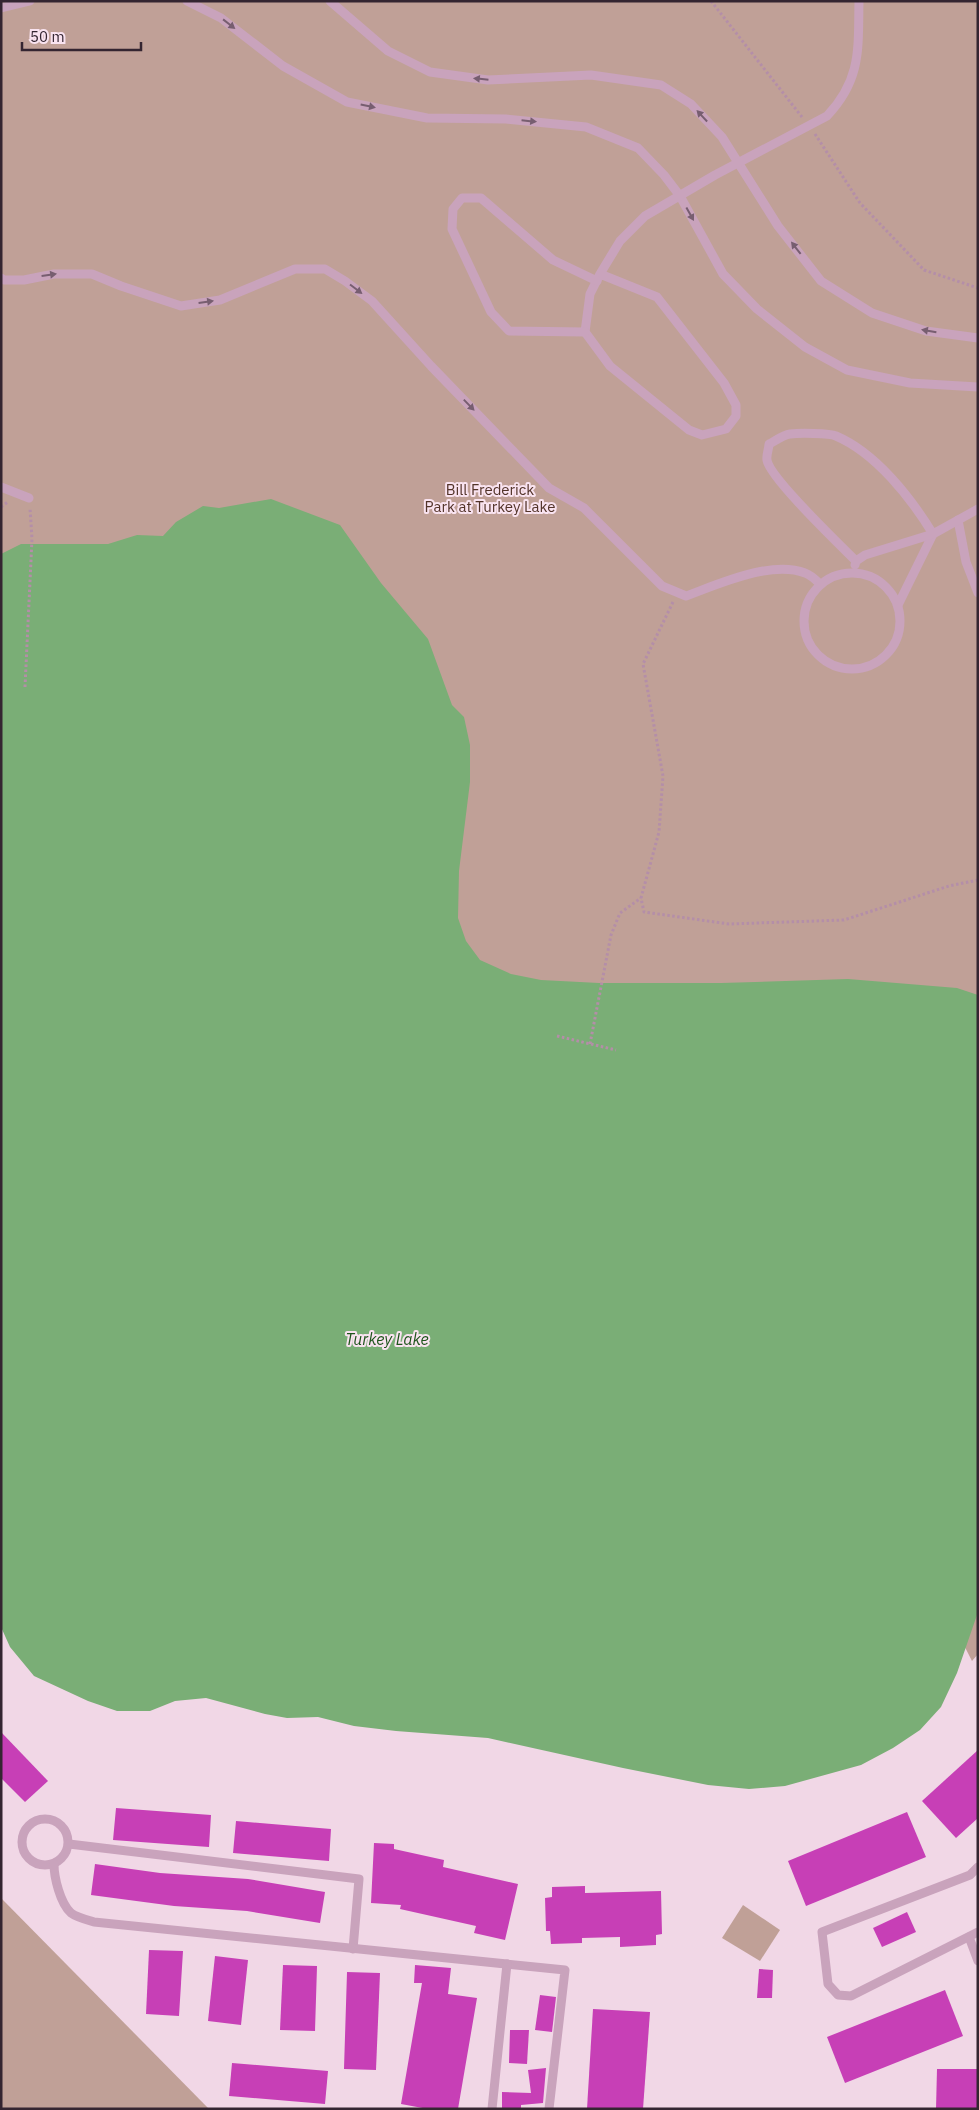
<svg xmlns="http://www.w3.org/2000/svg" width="979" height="2110" font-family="'IBM Plex Sans',sans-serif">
<rect width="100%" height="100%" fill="#f1d7e6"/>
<g fill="#c0a097">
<path d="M1,1H978V1654L972,1661L684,1093L1,809Z"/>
<path d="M1,1898L209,2109H1Z"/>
<path d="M743,1905L780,1930L760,1961L722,1938Z"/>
</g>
<path fill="#7aae76" d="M271,499L340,525L381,583L428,639L452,705L464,717L470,745V782L459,871L458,918L466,941L480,960L511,974L541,980L599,983H721L848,979L957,988L978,995V1612L957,1673L941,1707L920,1730L893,1748L861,1765L785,1786L749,1789L708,1785L623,1768L488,1738L396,1731L354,1726L318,1717L287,1718L265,1714L206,1698L175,1701L150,1711H117L88,1701L34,1676L10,1647L1,1627V554L21,544H108L137,535L163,536L176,522L203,506L219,508Z"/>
<g fill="#c73fb6">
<path d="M1,1732L48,1781L25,1802L1,1778Z"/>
<path d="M978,1750V1818L956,1838L922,1801Z"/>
<path d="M116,1808L211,1815L209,1847L113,1840Z"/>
<path d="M907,1812L926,1857L806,1906L788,1861Z"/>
<path d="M236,1821L331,1829L329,1861L233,1853Z"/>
<path d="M374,1843L394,1844V1849L444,1860L443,1867L518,1884L505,1940L474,1933L476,1926L400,1909L401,1905L371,1903Z"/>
<path d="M95,1864L160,1873L248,1879L325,1892L320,1923L247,1911L174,1906L91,1895Z"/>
<path d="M585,1886V1893L661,1891L662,1934L656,1935V1945L620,1947V1937L582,1938V1943L551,1944L550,1931H546L545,1898L552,1897V1887Z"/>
<path d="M907,1912L916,1932L882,1947L873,1928Z"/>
<path d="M149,1950L183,1951L179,2016L146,2014Z"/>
<path d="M215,1956L248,1960L241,2025L208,2021Z"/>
<path d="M283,1965L317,1966L315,2031L280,2030Z"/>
<path d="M415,1965L451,1968L448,1994L477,1998L458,2109H428L401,2104L422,1983H414Z"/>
<path d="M759,1969L773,1970L772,1998H757Z"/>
<path d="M347,1972L380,1973L376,2070L344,2069Z"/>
<path d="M945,1990L963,2036L845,2083L827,2037Z"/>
<path d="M540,1995L556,1997L552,2032L535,2030Z"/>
<path d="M593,2009L650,2012L643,2109H587Z"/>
<path d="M510,2030H529L527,2064L509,2063Z"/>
<path d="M232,2063L328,2071L325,2104L229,2096Z"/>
<path d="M546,2068L543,2103L521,2105V2109H502V2092L531,2093L528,2070Z"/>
<path d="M937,2069H978V2109H936Z"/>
</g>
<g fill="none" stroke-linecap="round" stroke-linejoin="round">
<g stroke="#b48ea8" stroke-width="3" stroke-dasharray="2.5 2.5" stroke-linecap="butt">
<path d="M711,1L802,117"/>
<path d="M815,134L860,203L924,270L978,288"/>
<path d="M1,507L9,501"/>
<path d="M673,602L643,664L663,776L659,832L641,898L644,912L729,924L844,920L949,886L978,880"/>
<path d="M25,687L32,539L30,508"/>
<path d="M557,1036L616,1050"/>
<path d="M590,1044L611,935L620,913L641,898"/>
</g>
<g stroke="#c9a3bc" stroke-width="9">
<path d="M187,1L221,18L283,66L347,102L427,118L506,119L586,127L638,148L664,175L680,196L723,274L757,309L805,347L847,370L910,383L978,387"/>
<path d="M330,1L388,51L430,72L488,80L591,75L661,85L691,104L722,137L778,226L821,281L872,313L926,331L978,338"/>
<path d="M1,8L30,1"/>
<path d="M600,274L657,297L724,383L736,405V416L726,429L702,435L689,430L610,366L585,332L590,294L600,274L620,241L645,216L715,175L827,116C862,79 858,48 859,1"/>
<path d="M1,278L4,280H24L54,274H92L121,286L181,306L220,300L295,269H325L345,281L372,301L431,366L549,488L584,508L662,586L686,596C719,584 771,560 805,573C811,575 816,580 820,584"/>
<path d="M585,332L509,331L491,312L452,229L453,209L462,198H481L553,260L597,281"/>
<path d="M1,487L29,498"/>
<path d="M958,520L966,562L978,593"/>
<path d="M856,561C840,545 769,477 767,460C766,455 769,449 769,444C775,441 783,435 790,434C799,433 829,433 836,436C876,453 911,498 933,534L898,605"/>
<path d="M855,565L856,561L865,555L933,534L978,509"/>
<circle cx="852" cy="621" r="48"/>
<circle cx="45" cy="1842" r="23"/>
<path d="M69,1844L359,1879L353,1949"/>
<path d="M54,1864C54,1877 60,1903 71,1913C76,1917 87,1920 94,1922L565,1970L549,2109"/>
<path d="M978,1867L970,1875L822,1932L828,1984L838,1995L851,1996L978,1932"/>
<path d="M969,1937L978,1961"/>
<path d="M492,2109L507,1964"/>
</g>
</g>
<defs><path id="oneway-solid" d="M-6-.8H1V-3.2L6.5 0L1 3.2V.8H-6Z" transform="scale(1.25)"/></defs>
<g fill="#775e70">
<use href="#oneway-solid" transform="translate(229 24) rotate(38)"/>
<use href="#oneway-solid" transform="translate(481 79) rotate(-174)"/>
<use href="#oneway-solid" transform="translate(368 106) rotate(12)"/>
<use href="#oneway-solid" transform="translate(702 116) rotate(-133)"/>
<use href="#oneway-solid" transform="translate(529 121) rotate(6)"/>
<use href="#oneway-solid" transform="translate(690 214) rotate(61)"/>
<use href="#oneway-solid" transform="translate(796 248) rotate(-128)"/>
<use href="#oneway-solid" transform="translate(49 275) rotate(-8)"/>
<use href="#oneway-solid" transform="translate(356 289) rotate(37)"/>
<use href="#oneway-solid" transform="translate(206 302) rotate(-8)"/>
<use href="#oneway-solid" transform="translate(929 331) rotate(-170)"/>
<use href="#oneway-solid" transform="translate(469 405) rotate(46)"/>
</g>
<g text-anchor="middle" stroke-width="4" stroke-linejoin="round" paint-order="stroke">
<g font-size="15" fill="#523329" stroke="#f9e3f0">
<text x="490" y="495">Bill Frederick<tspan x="490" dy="17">Park at Turkey Lake</tspan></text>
</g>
<g font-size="16" font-style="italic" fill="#1e551b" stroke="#f9e3f0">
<text x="387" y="1345">Turkey Lake</text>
</g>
</g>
<rect width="979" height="2110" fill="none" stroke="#342531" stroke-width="5"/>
<path d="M22 42v8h119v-8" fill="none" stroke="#342531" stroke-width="2.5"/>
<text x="30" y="42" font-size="15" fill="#342531" stroke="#f9e3f0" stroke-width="4" paint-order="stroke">50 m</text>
</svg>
